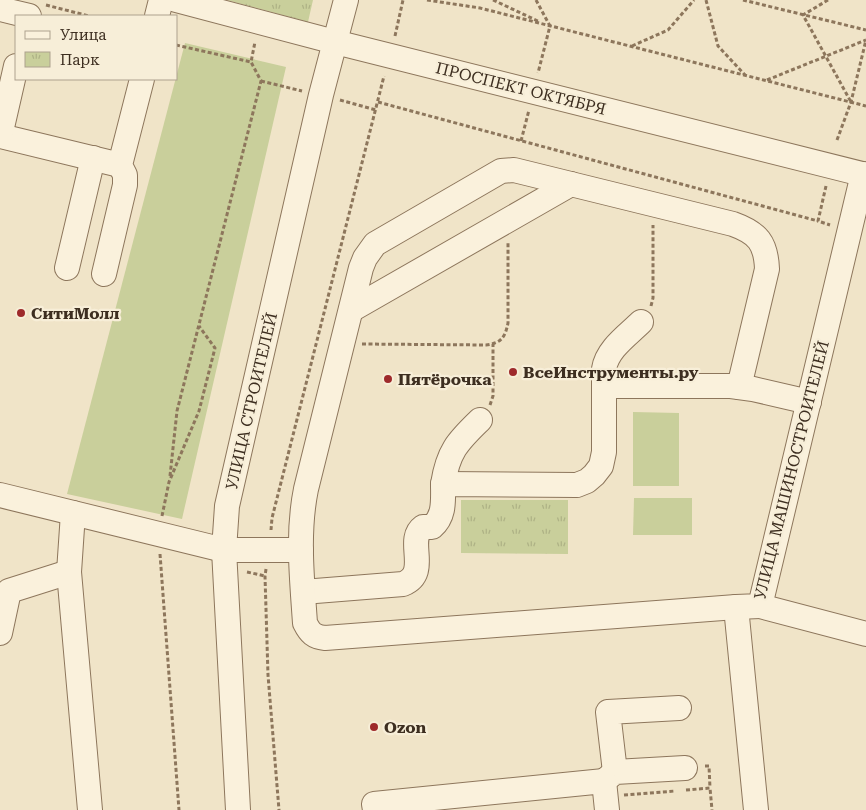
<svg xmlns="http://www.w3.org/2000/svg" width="866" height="810" font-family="'Roboto Serif',serif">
<defs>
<pattern id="park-tufts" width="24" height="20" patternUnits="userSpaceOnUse" patternTransform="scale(1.25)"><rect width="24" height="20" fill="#c9cf9b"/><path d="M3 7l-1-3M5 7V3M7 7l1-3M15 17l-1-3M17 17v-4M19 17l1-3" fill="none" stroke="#aeb285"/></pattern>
</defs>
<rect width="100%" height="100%" fill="#f0e4c8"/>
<g fill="#c9cf9b">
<path d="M185,43L286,67L182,519L67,494Z"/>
<path d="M633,412L679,413V486H633Z"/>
<path d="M634,498H692V535H633Z"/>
</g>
<g fill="url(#park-tufts)">
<path d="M227,0H313L308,22Z"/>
<path d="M461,500H568V554L461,553Z"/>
</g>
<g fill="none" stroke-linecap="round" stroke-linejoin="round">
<g stroke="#8d765c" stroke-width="26">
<g id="minor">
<path d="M176,0L335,42L866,175"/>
<path d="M0,9L29,16"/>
<path d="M157,16L161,0"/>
<path d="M0,136L120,165"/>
<path d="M0,136L16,66"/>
<path d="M67,268L93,158"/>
<path d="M104,274L125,185V175L120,165L142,79"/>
<path d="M351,310L571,184"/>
<path d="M641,322C628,335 607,349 604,369C604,375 604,381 604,386H731L753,389L809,402"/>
<path d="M443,484C448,452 457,442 480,420"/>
<path d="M0,495L224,550H301"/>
<path d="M73,513L69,572L90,810"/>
<path d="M303,592L403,584C431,573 405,540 423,527H432C445,516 443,500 443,484L577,485L587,481L594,475L601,466L604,452V386"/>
<path d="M760,606L866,634"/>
<path d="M736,607L325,638C314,637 310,633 305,623C302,579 297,533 306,489L361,268L365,258L375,244L501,171L514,170L733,224C758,233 766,243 767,269L739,387"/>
<path d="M0,633L9,591L69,572"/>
<path d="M615,772L608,712L679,708"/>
<path d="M604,781L615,772L685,768"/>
<path d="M238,810L224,550L227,506L321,95L346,0"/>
<path d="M375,810L374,804L604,781L607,810"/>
<path d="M756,810L736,607L760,606L863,174"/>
</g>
</g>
<g stroke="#8d765c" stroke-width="3" stroke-dasharray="4 2.5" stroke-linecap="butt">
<path d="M427,0L480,8L866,106"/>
<path d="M493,0L540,22"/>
<path d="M536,0L550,26L538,73"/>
<path d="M706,0L718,46L745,75"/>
<path d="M743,0L866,30"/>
<path d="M828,0L803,15L851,102"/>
<path d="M46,5L89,16"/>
<path d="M395,36L403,0"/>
<path d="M176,45L251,62"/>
<path d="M632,46L668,30L694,0"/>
<path d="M767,80L866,40"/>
<path d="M261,81L302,91"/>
<path d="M340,100L376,110"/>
<path d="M378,102L818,221"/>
<path d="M837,140L851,102L866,40"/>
<path d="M521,141L529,110"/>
<path d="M826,186L818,221L830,225"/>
<path d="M651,306L653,298V225"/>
<path d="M362,344L486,345C501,343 505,338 508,323V243"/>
<path d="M490,405L493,396V344"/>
<path d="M170,476L177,411L261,81L251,62L255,42"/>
<path d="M162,516L169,482L199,411L215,348L199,326"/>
<path d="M271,530L272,518L384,76"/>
<path d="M160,554L179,810"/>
<path d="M266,569L265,576L268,675L279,810"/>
<path d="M247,572L265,576"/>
<path d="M705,766H709L710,788"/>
<path d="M686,790L710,788L712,810"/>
<path d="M624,795L675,791"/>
</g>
<use href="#minor" stroke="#faf1dc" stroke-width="24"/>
</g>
<g fill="#9e2a2b" stroke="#f7eed8" stroke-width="2">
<circle cx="21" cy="313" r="5"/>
<circle cx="513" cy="372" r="5"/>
<circle cx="388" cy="379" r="5"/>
<circle cx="374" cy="727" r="5"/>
</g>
<g text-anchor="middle" stroke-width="4.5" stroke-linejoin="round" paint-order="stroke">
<g font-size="16" fill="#3d2e20" stroke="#f7eed8">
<text transform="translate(521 88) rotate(14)" y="6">ПРОСПЕКТ ОКТЯБРЯ</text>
<text transform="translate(251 401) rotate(-77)" y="6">УЛИЦА СТРОИТЕЛЕЙ</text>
<text transform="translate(791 470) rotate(-76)" y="6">УЛИЦА МАШИНОСТРОИТЕЛЕЙ</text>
</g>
<g font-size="16" font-weight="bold" fill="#3d2e20" stroke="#f7eed8" text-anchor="start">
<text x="31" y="319">СитиМолл</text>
<text x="523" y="378">ВсеИнструменты.ру</text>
<text x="398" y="385">Пятёрочка</text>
<text x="384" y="733">Ozon</text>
</g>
</g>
<rect x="15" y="15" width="162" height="65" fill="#f7eed8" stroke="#ada18e"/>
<rect x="25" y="31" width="25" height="8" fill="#faf1dc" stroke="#ada18e"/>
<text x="60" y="40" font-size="15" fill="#3d2e20">Улица</text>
<rect x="25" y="52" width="25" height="15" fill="url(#park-tufts)" stroke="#ada18e"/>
<text x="60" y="65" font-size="15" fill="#3d2e20">Парк</text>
</svg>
